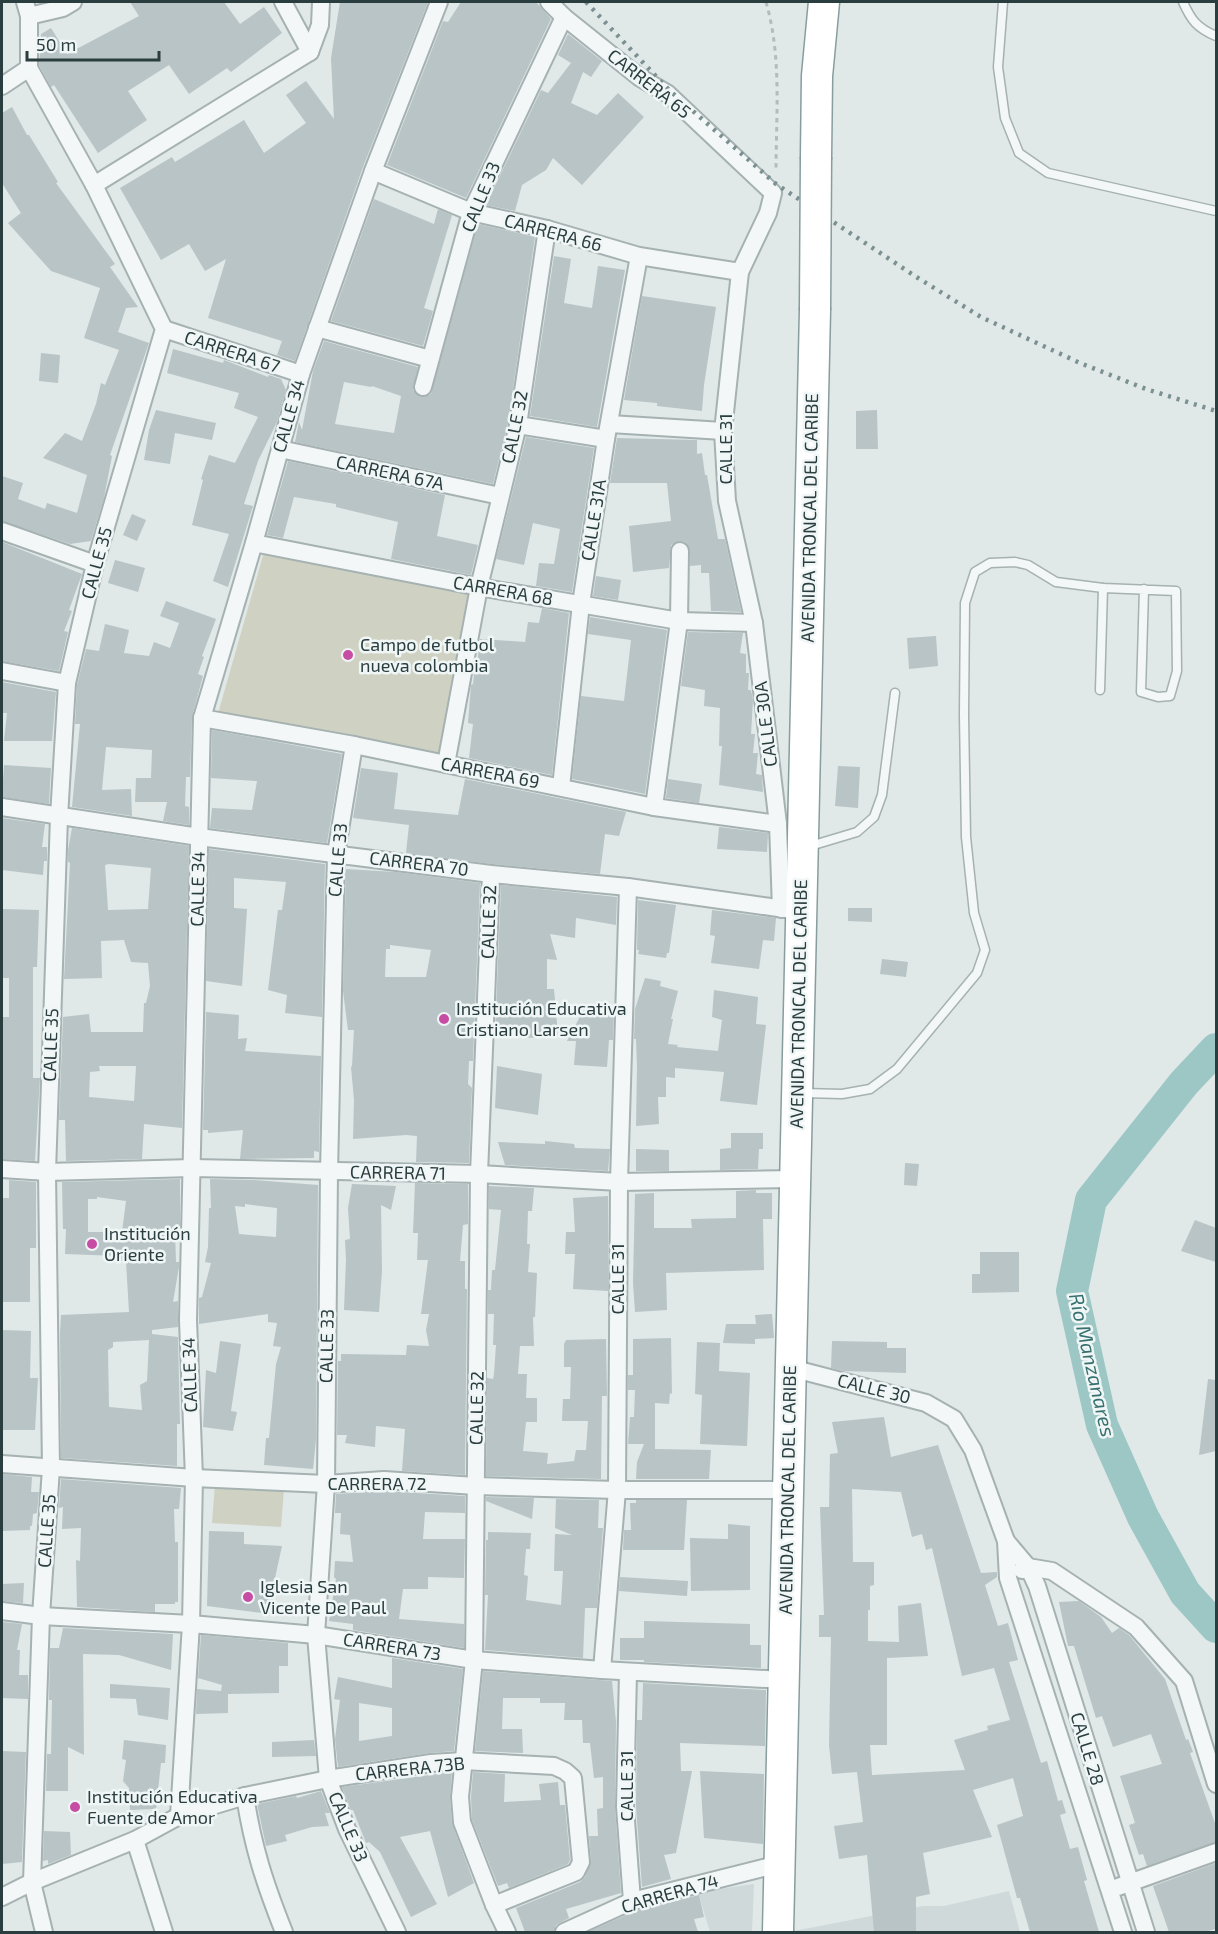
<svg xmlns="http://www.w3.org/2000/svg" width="1218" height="1934" font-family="'Exo 2',sans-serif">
<rect width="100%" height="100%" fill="#e0e8e8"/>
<g fill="#cfd9da">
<path d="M754,1884L752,1932H710L698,1892Z"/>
<path d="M1009,1891L1020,1932H789L923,1906H944Z"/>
</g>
<g fill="#cfd2c2">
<path d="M264,552L474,593L440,757L217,717Z"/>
<path d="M215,1484L284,1489L281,1527L212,1523Z"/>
</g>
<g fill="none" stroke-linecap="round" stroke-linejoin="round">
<path stroke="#9dc7c5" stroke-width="32" d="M1216,1049L1184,1083L1091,1200L1072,1291L1102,1425L1143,1517L1185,1593L1216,1627"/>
</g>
<g fill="#b8c4c5" fill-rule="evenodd">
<path d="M130,2H224L240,24L264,7L282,33L231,72L227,68L189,94L169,65L128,91L147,120L98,153L54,85L51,87L39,65L41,34L51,28L67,54L139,16Z"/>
<path d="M340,2H428L363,167L295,361L277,355L282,341L208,318L226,259L205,271L189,244L161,260L120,188L172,157L175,162L244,120L264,153L306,123L286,95L306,81L334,119L331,58Z"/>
<path d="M461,2H536L551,19L466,198L387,165L443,21L448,22Z"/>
<path d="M568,34L602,61L591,77L583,72L571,103L597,115L618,93L644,117L582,185L553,158L546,170L522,185L515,211L486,205L541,90L548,93L571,63L558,55Z"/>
<path d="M12,107L27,135H29L58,182L56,183L115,264L110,267L138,307L126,308L118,332L149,343L110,455L112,456L104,498L91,541L70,544L2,521V476L23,483L18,499L45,509L47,503L77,513L87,475L43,458L65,433L82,441L96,404L101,383L105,385L119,350L84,338L100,288L51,271L8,223L21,213L2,183V113Z"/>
<path d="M374,199L434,224L438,209L452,215L424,308L433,311L423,346L331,321Z"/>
<path d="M478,224L535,237L508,423L493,484L295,442L299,422L302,430L313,371L324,341L418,367L413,390L421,397L431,394ZM344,382L371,387L372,386L401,396L394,433L335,424Z"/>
<path d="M554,256L571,259L564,303L592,308L598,266L625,270L597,427L530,416Z"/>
<path d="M642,296L716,307L704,385L702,411L657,406V403L624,400Z"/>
<path d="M173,349L223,363L224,360L268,377L269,375L281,379L286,390L277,422L258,461L244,504L253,506L228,587L213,581L229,534L192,525L203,480L201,479L209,455L235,463L258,417L234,408L239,393L167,373Z"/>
<path d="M41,353L60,355L58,383L39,381Z"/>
<path d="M156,410L216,423L212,440L175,433L170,464L144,460L149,430Z"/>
<path d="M877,410L878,449H856V411Z"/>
<path d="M526,437L594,448L572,592L536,586L539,563L554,564L560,529L533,523L524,565L496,559Z"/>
<path d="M617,438L697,440V454L702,453L705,475H707L718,539H725L741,612L711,611L709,573H701V565L690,566V551L685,542L680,541L671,545L669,568L633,572L629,526L671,521L667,483H610Z"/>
<path d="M288,461L445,495L437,536L478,545L471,575L391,559L398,522L336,507V504L294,497L283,538L267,535Z"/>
<path d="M132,514L146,520L137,541L123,535Z"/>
<path d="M2,542L82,574L69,610L72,611L64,631L68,632L59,671L2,661Z"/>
<path d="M115,560L145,568L138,592L108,583Z"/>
<path d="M596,576L621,580L618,600L593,596Z"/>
<path d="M166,601L216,619L202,656L204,657L198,674L203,676L192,717L190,777H186L185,806L189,807V825L163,821L167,802H135L136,778H151L152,750L106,747L102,790L131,789L132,816L72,807L80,724H75L77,685L86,649L99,651L105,624L129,630L124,653L149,656L154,642L170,648L179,623L160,616Z"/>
<path d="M542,608L569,613L552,775L469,758L473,724L468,723L471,685L473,684L475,665H477L480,639L525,642L528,622L539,623Z"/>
<path d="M590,617L667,630L645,794L572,779L581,696L624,701L631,640L588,634Z"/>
<path d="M688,632L743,633L740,653L746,654V673H749L748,690H751L753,700L751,734H755L753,753H758L756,774L762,775L763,792L719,785L722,746H719L720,708L704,706L705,690L681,686Z"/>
<path d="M936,636L938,666L909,669L907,638Z"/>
<path d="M2,682L56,692L52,741H4L7,713H2Z"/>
<path d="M212,730L342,754L327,843L210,828L212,808L252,810L257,781L211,778Z"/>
<path d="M4,765L51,768L49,804L2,797Z"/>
<path d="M838,766L860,767L858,808L835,806Z"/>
<path d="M361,768L398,773L394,809L458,815L465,779L626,812L619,836L605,834L600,874L492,864L406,853L409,825L353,818Z"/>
<path d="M668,779L702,784L699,803L666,798Z"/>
<path d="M2,818L45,824L42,847H47V861H44L43,875L2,870Z"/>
<path d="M719,827L768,833L767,852L717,849Z"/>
<path d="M72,828L189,846L182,1128L144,1124L142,1159L66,1161L65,1120H59L63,1017L89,1014L91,1032H143L144,1003H146L150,986L148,963L131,962L124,940L101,941L102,978L64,979L70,863L68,862V850ZM109,864L151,868L148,909L108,910L105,865ZM99,1066H136L134,1101L89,1097L90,1072L100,1071Z"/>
<path d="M209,849L325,864L322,1017L285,1013L287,995L268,990L278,910H282L286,882L234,878V908L247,909L242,986L206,981Z"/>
<path d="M346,869L395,872L480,883L473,1061H469L468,1084L472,1088L469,1163L416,1162L417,1136L406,1135L353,1139L354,1100L351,1067L352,1066L354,1030H348L343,991ZM390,945L431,950L426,977H385L386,949H390Z"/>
<path d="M501,885L617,897L616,925L576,918L575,938L550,934L557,960L547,959V989H554L558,1035L547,1038L495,1037Z"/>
<path d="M638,900L676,905L669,953H667L666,958L638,954L639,950H637Z"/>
<path d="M848,908H872V922L848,921Z"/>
<path d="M2,909L39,910L37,967H33V1078H40L35,1161L2,1159V1017H9V978H2Z"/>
<path d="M712,910L776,918L774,941L763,940L759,969L711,963L715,936L710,935Z"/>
<path d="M882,959L908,962L906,977L880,974Z"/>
<path d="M645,978L661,981L660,986L678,991L671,1019H673L668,1044L678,1045L677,1047L718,1051L722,1020L712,1017L714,990L758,997L756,1024L766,1025L757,1105L720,1101L724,1072L675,1068V1078L666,1077V1097H658L659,1124L636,1126L637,1066L636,1039H634L635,1009Z"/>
<path d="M614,1009L613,1040H609L607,1067L574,1065L576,1041H567L583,1011Z"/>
<path d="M206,1012L239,1015L238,1039L247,1038L245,1051L321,1056L319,1152L314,1151V1158L240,1159L243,1130L208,1133V1130H203Z"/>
<path d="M497,1066L542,1074L538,1115L495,1108Z"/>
<path d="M731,1133H763V1149H759L758,1169L720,1170V1149L731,1148Z"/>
<path d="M545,1141L574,1144L575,1148L610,1149L608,1171L505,1165L498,1142L545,1144Z"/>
<path d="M636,1149L669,1150V1171H636Z"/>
<path d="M905,1163L919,1164L917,1186L904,1185Z"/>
<path d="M180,1179V1233L175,1232L176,1262H179V1267L173,1302L178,1301V1327L152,1330V1334L178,1337L180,1424H177V1466L61,1458L60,1333L61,1315L129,1312L126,1261H118L119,1256L65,1254L66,1229H63L62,1182ZM97,1197L126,1201L122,1232H88V1199H97ZM149,1340L147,1381L140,1385L142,1410L109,1407L108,1350L113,1347V1342Z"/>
<path d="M210,1179L253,1180L318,1185L316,1439L313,1469L264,1465L266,1438H269L276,1364L281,1347L273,1346L277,1323L268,1322V1314L199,1324V1298L202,1297L211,1263L205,1262L208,1247L209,1208H211ZM245,1204L277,1208L276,1237L239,1234L235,1206L245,1207Z"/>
<path d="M9,1180L36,1182V1248H30V1302H2V1198H9Z"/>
<path d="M415,1183L468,1184V1224L463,1225L460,1261H465V1289H467L465,1475L402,1471L405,1429L376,1426L375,1447L345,1443L347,1435H337L338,1361H341V1354L406,1355L407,1345L429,1346L426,1330L429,1314H421L428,1260H417L418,1233H413Z"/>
<path d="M352,1184L396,1186L391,1210L381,1205L382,1271L379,1312L344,1310L346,1260L345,1240L350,1239L348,1208Z"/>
<path d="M489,1186L534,1188L532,1211H528L527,1244H530L528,1272L537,1273L535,1317H533L534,1346H520L518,1374H527L526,1398H537V1422H526L523,1451L548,1453L547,1464L574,1461L576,1450H586L588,1421H562L563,1399H570L571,1367H564V1344L566,1340L606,1339L607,1396H602L601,1479L486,1476L487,1378L493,1379L494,1374L496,1345H493L494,1314H488V1290H491L492,1270H495L501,1210L489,1209Z"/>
<path d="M756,1190V1193H772V1219H763L764,1270L666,1273L667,1310L635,1312L633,1283L635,1194L654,1193V1228H692L691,1219L736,1218V1191Z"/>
<path d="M608,1196V1291L573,1289L575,1254H565L566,1232H575L573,1198Z"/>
<path d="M1195,1220L1216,1228V1262L1181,1251Z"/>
<path d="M980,1252H1019V1292L972,1293V1274H980Z"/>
<path d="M772,1314L774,1338L755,1339V1344L723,1343L726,1324H756L755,1315Z"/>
<path d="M2,1330L31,1331L30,1378H38L35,1430H2Z"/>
<path d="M671,1338L672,1394L670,1393L669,1404L655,1403V1449L711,1450L709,1479H636L637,1462L644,1444H628L630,1417H634L635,1390H628V1375H633V1339Z"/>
<path d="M220,1341L241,1344L231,1411L237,1412L233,1431L203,1427L206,1370L216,1373Z"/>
<path d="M832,1341L887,1342V1348H906V1373L844,1371L831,1368Z"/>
<path d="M697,1342L720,1343L719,1371L750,1373L747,1446L700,1444L702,1395L695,1394Z"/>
<path d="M1208,1379L1216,1380V1451L1199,1455Z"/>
<path d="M884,1417L891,1457L938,1445L981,1573L997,1572V1577L985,1585L998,1626L1008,1623L1018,1660L1009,1662L1041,1763L1047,1761L1058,1801L1062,1800L1066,1813L1060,1815L1070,1849L1078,1847L1087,1880L1084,1881L1099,1932H1030L1020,1898H1017L997,1825L1023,1816L1013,1778L973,1790L992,1837L923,1853L930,1894L916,1897V1932H874L867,1855L839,1859L834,1826L863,1822L857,1772L832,1774L829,1745L831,1637H819V1615H824L820,1507H829L830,1454L838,1453L832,1422ZM852,1489L901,1492L912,1537L922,1534L926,1550L932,1548L962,1676L994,1668L1010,1720L987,1726L988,1730L954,1740L965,1770L872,1775L870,1745H887V1658L928,1656L921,1603L898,1606L899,1642L868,1641V1610H870V1586L874,1585V1562H853Z"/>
<path d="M2,1474L32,1477L31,1492H39L37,1513L33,1514L32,1526H30V1530L2,1531Z"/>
<path d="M61,1479L181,1488L179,1509H174L175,1542H178V1602H175V1604H155V1612L77,1607L76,1560L80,1561L81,1528L62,1529L63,1507L59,1508Z"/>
<path d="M384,1491L465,1496V1513L425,1512L423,1539H465L464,1578L428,1577V1589H403L399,1619L464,1624V1648L353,1630V1624L329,1621L336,1579L334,1577L335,1561L353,1562L350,1535L340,1534L341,1513H335L336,1494Z"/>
<path d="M486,1497L534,1498L532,1519L486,1501Z"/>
<path d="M556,1499L599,1500L598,1528H603L597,1608H585L583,1658L485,1650L488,1595H485L486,1540H488V1532L531,1533L530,1549H526L524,1575L528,1576L526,1600L561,1605L563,1571H554L555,1534L572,1535L555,1528Z"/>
<path d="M636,1500H687L684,1550H623L624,1530H631L630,1503H636Z"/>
<path d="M728,1524L750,1526V1590L691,1591L690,1538L728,1539Z"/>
<path d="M209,1531L244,1532V1544L282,1546L275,1578L271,1614L207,1606Z"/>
<path d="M620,1577L688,1581L687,1596L619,1591Z"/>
<path d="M24,1583L23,1603L2,1601V1584Z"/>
<path d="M1079,1601L1101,1617L1112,1633L1119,1628L1129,1635L1165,1679L1186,1740L1188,1739L1193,1752L1190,1753L1216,1826V1842L1147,1866L1143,1854L1139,1855L1129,1825L1135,1823L1120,1776L1162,1764L1151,1734L1113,1747L1102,1716L1096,1718L1074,1646H1068L1059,1602Z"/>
<path d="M644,1621L750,1624V1645H761V1668L644,1662V1660H620V1638H644Z"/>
<path d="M2,1622L22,1624L17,1650H20L19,1675H28V1699L2,1698Z"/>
<path d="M63,1628L173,1634L171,1670L119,1655L83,1654L84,1755L68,1747V1791H46L47,1754H51L52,1700H49L50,1648H59Z"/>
<path d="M201,1635L288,1643V1666H279V1693L228,1694V1713L196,1714L197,1689L221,1691L222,1685L198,1678Z"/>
<path d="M392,1658L463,1669L454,1751L429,1753L338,1767L335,1739L340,1700L334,1699L338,1677L392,1688ZM359,1703L392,1708V1736L359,1741Z"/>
<path d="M483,1671L612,1681L616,1722L615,1808L621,1893L566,1909L569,1918L556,1925L554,1932H525L516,1908L580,1882L585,1877L591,1862L589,1836H598L597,1809L603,1808V1777L594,1778L590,1743H583L582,1720H564L565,1703H540V1698H503L502,1729H522L523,1753L475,1751Z"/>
<path d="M643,1683L766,1690L765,1746L680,1743L681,1771H692L676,1853L664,1855L671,1879L642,1887L636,1807L637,1720H642Z"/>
<path d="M110,1684L170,1688L168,1720L138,1715L136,1699L110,1698Z"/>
<path d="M124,1740L166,1745L165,1763H161L156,1809L130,1810L129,1788L123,1781L126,1760L122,1759Z"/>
<path d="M314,1740L316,1756L272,1757V1742Z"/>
<path d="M2,1751L26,1752L22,1862L2,1864Z"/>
<path d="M700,1771L764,1774L763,1844L704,1838Z"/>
<path d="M452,1772L450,1798L452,1823L474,1883L448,1897L430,1831L400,1837L437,1904L411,1917L380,1852L369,1842L366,1843L353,1810H351L342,1787Z"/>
<path d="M473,1772L505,1774L504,1802L541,1800L539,1784L558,1782L560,1805H565L570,1860L568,1864L509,1888L507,1883L498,1886L472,1820L471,1797Z"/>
<path d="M321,1791L330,1813H325L329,1826L312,1827L285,1835L287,1841L266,1846L257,1804L296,1796L297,1798Z"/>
<path d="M44,1831L70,1832L71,1855L48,1864V1860L43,1861Z"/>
<path d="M1216,1863V1929L1204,1932H1169L1153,1886Z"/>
<path d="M699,1895L704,1917L694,1919L698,1932H588L635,1911Z"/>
</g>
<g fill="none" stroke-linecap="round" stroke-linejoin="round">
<g stroke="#a6b1b2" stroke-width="11">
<g id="lane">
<path d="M1003,2L998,67L1005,118L1019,153L1048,173L1216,211"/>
<path d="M1183,2C1191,20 1197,28 1216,36"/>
<path d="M1100,690L1103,588"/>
<path d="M807,847L857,832L874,817L882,795L895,693"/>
<path d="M803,1093L842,1094L870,1089L897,1069L977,973L985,950L974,913L966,837L964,715L965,603L975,572L990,563L1015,562L1028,565L1056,582L1103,588L1176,591L1177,671L1170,696L1158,697L1141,692L1144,589"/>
</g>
</g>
<g stroke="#a6b1b2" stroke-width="20">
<g id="street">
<path d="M25,2L29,16V68L94,185L164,329L95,564L67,683L59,817L47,1172L51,1468L41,1616L32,1882L44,1932"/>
<path d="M283,2L310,52"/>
<path d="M549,2L564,17L639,77L668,94L773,193L768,213L740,272L723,431L727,501L754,623L778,824L781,909"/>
<path d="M29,16L63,8L73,2"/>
<path d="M310,52L320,25L321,2"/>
<path d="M2,86L29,68"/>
<path d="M373,171L471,212L547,229L639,256L740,272"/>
<path d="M94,185L310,52"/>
<path d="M317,328L430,359"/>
<path d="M164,329L301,374"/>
<path d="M423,387L471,212L564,17"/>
<path d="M610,424L723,431"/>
<path d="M518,425L606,439"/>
<path d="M280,449L500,496"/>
<path d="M2,531L95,564"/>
<path d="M254,543L479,587L679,621L754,623"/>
<path d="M2,671L67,683"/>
<path d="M202,718L354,745L654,807L778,824"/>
<path d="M354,745L336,854L329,1172L326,1484L316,1635L328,1779L347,1829L397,1932"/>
<path d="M446,764L479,587L518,425L547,229"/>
<path d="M561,787L581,604L606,439L639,256"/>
<path d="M2,807L199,837L491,874L628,887L792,910"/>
<path d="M654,807L679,621L680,551"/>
<path d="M491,874L479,1174L474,1660L460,1797L462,1822L494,1905L507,1932"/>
<path d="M2,1169L47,1172L192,1168L479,1174L619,1182L795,1179"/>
<path d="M791,1368L926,1403L954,1419L973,1450L1006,1541L1008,1578L1123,1932"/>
<path d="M2,1464L194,1478L326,1484L384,1480L476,1486L617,1490H788"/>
<path d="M1006,1541L1028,1567L1037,1586L1146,1932"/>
<path d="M1022,1570L1028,1567L1052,1571L1136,1627L1184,1681L1216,1784"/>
<path d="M2,1611L41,1616L191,1624L316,1635L474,1660L602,1670L784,1680"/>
<path d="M602,1670L617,1490L619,1182L628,887"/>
<path d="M628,1672L625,1807L632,1901"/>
<path d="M245,1796C253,1848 265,1884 284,1932"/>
<path d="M179,1816L191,1624L194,1478L188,1320L202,718L254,543L301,374L373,171L439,2"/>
<path d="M135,1840L164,1932"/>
<path d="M1118,1887L1216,1852"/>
<path d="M2,1897L32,1882L135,1840L179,1816L245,1796L328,1779L431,1763L463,1761L554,1766L565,1771L573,1778L581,1862L576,1872L494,1905"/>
<path d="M564,1932L632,1901L779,1864"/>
</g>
</g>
<g stroke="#889d9e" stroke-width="33">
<g id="highway">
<path d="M816,157L817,76L824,2"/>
<path d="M778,1932L815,310"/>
</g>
</g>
<path stroke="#b3bbbc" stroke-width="3" stroke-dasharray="4.5 4.5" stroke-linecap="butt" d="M766,2C782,57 776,116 776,172"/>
<use href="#lane" stroke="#f3f7f7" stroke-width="8"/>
<use href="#street" stroke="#f3f7f7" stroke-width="16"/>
<use href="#highway" stroke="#fff" stroke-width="30"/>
<path stroke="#7b9091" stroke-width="4.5" stroke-dasharray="3 6" stroke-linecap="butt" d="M586,2L669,90L776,184L918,278L981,317L1080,363L1146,389L1216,411"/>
<g stroke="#889d9e" stroke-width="33" stroke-linecap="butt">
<path id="highway-bridge" d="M815,310L816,157"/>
</g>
<use href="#highway-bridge" stroke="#fff" stroke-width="30"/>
</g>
<g fill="#c74ca3" stroke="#f0f6f6" stroke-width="2">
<circle cx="348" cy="655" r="6"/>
<circle cx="444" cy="1019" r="6"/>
<circle cx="92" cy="1244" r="6"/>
<circle cx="248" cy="1597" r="6"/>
<circle cx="75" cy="1807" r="6"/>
</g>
<g text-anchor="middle" stroke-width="5" stroke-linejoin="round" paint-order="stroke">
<g font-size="18" fill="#2a3d3f" stroke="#f0f6f6">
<text transform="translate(649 84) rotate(38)" y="6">CARRERA 65</text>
<text transform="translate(481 197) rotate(-68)" y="6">CALLE 33</text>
<text transform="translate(553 233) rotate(15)" y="6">CARRERA 66</text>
<text transform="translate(232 352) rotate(18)" y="6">CARRERA 67</text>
<text transform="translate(289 416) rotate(-74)" y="6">CALLE 34</text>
<text transform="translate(515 427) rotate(-79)" y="6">CALLE 32</text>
<text transform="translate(726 449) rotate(-90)" y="6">CALLE 31</text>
<text transform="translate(390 473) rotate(12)" y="6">CARRERA 67A</text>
<text transform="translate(810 518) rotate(-89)" y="6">AVENIDA TRONCAL DEL CARIBE</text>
<text transform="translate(594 520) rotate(-81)" y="6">CALLE 31A</text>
<text transform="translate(97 563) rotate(-75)" y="6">CALLE 35</text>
<text transform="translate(503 591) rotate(10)" y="6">CARRERA 68</text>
<text transform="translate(766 724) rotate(-97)" y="6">CALLE 30A</text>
<text transform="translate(490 773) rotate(11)" y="6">CARRERA 69</text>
<text transform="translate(338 860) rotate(-85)" y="6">CALLE 33</text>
<text transform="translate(419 864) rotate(7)" y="6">CARRERA 70</text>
<text transform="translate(198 889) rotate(-89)" y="6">CALLE 34</text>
<text transform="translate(489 922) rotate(-88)" y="6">CALLE 32</text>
<text transform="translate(799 1004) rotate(-89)" y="6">AVENIDA TRONCAL DEL CARIBE</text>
<text transform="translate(51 1045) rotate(-88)" y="6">CALLE 35</text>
<text transform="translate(398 1173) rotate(1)" y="6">CARRERA 71</text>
<text transform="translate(618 1279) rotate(-90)" y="6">CALLE 31</text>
<text transform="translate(327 1346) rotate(-89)" y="6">CALLE 33</text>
<text transform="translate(190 1375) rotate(-92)" y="6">CALLE 34</text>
<text transform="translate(874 1389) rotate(14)" y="6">CALLE 30</text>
<text transform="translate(477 1408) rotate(-89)" y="6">CALLE 32</text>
<text x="377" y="1490">CARRERA 72</text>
<text transform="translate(788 1490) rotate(-89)" y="6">AVENIDA TRONCAL DEL CARIBE</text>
<text transform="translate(47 1531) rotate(-86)" y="6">CALLE 35</text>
<text transform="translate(392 1647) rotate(9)" y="6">CARRERA 73</text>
<text transform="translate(1087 1749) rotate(73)" y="6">CALLE 28</text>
<text transform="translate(410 1769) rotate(-6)" y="6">CARRERA 73B</text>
<text transform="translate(627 1786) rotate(-90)" y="6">CALLE 31</text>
<text transform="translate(348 1827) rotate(67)" y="6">CALLE 33</text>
<text transform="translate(670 1894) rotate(-16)" y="6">CARRERA 74</text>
</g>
<g font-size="18" fill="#2a3d3f" stroke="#f0f6f6" text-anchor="start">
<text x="360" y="651">Campo de futbol<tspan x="360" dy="21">nueva colombia</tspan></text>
<text x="456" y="1015">Institución Educativa<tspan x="456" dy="21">Cristiano Larsen</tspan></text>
<text x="104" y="1240">Institución<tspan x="104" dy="21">Oriente</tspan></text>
<text x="260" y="1593">Iglesia San<tspan x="260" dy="21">Vicente De Paul</tspan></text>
<text x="87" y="1803">Institución Educativa<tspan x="87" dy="21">Fuente de Amor</tspan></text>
</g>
<g font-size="20" font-style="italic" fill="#367170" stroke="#f0f6f6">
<text transform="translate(1092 1365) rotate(77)" y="7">Río Manzanares</text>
</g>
</g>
<rect width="1218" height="1934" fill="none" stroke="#2a3d3f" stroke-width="6"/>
<path d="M27 51v9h132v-9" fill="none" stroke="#2a3d3f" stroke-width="3"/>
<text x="36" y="51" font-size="18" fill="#2a3d3f" stroke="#f0f6f6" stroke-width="4.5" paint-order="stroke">50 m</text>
</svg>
